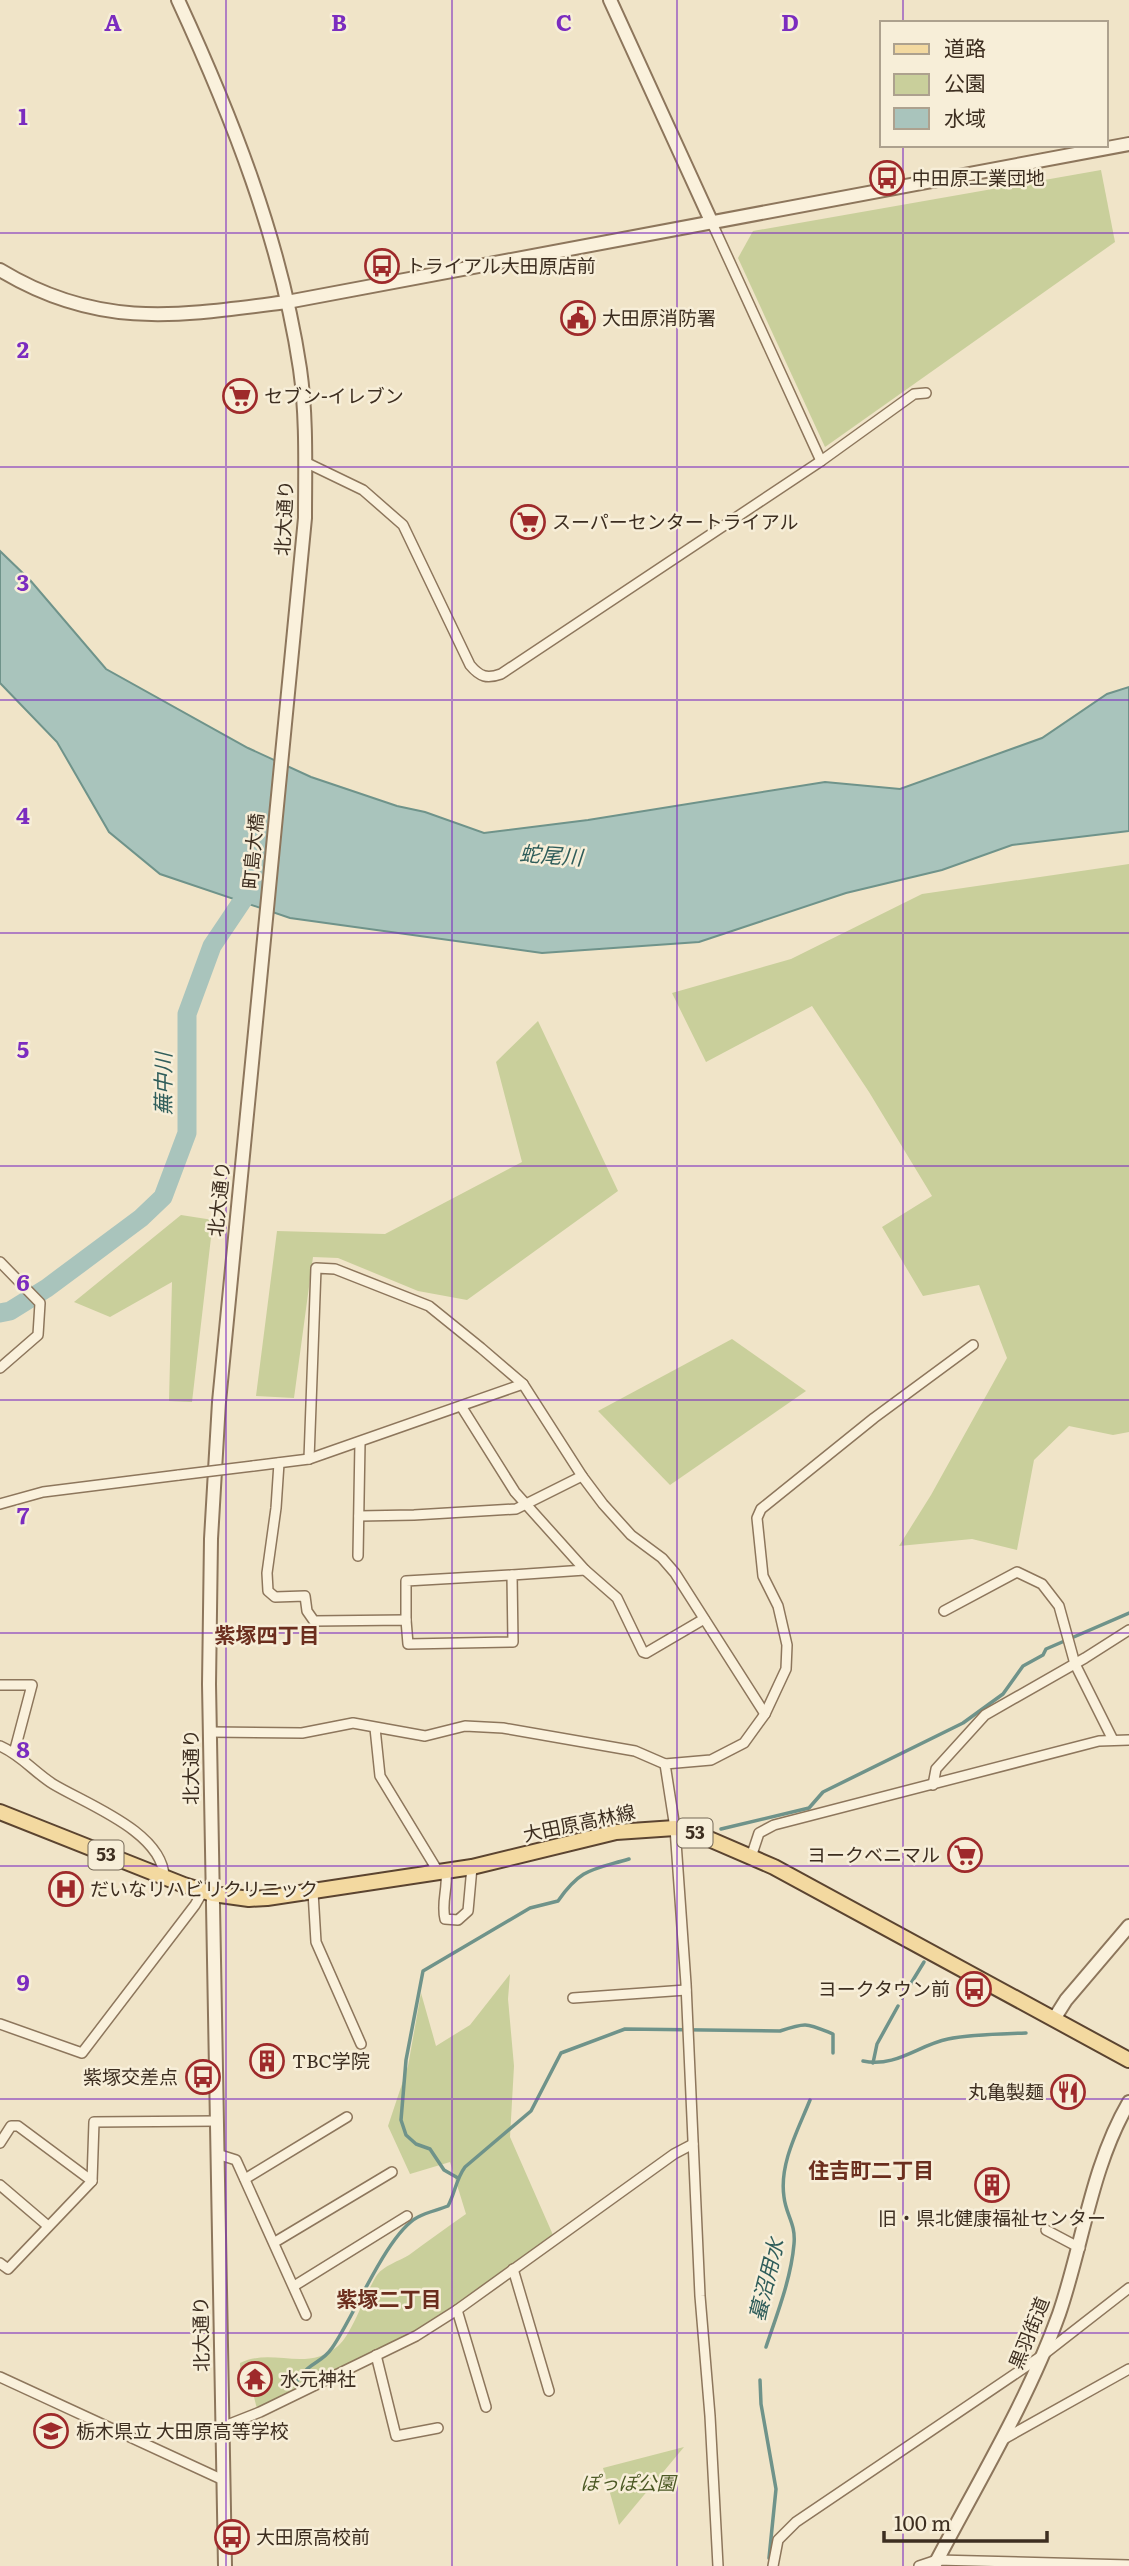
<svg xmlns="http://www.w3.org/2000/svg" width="1129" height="2566" font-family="Literata,'Noto Sans JP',serif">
<rect width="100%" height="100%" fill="#f0e4c8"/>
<g fill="#c9cf9b">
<path d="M1101,170L1115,242L825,447L738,258L753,231Z"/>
<path d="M1129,864V1432L1113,1435L1069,1426L1034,1460L1017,1550L972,1539L899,1546L931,1495L1007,1358L979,1285L923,1296L882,1227L932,1196L869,1092L812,1006L706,1062L672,993L791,959L922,894Z"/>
<path d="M538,1021L618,1191L467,1300L418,1291L338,1258L313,1257L294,1398L256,1396L277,1231L385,1234L522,1162L496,1062Z"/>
<path d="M181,1215L213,1220L192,1402L169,1401L172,1282L110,1317L74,1302Z"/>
<path d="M732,1339L806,1391L670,1485L598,1411Z"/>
<path d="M510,1974L508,1999L514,2066L510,2137L553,2235L455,2307L412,2333L257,2409L251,2385L241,2381L240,2363C272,2347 307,2373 338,2346C353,2333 365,2293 377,2275C383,2266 399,2261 409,2255C428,2241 447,2227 466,2214L450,2162L410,2174L388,2126L408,2066L421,1993L436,2046L470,2025Z"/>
<path d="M684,2447L619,2525L603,2468Z"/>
</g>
<path fill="#a9c4bc" stroke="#6f938a" stroke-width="2" d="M0,551L30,580L106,669L248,748L311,777L397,806L425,812L484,833L588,820L825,782L900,789L1042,738L1107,694L1129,687V831L1012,845L942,870L846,893L699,942L542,953L290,918L160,874L109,832L57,742L0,683Z"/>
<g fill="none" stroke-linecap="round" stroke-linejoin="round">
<g stroke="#6f938a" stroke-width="3.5">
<path d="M721,1829L809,1808L823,1792L963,1723L1003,1694L1023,1666L1043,1655L1046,1649L1129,1613"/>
<path d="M902,1998L924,1962"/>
<path d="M863,2061C896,2068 918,2045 948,2039C973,2034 1000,2034 1026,2033"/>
<path d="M873,2063L877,2044L898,2006"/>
<path d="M458,2178L444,2170L430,2149L416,2144L406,2135L401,2120L406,2060L423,1971L530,1908L558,1901C581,1868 592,1870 629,1859"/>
<path d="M766,2347C777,2314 791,2279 794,2244C796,2224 786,2215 784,2197C779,2164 798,2130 810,2100"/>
<path d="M298,2380C310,2361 321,2364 332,2348C354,2317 387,2233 418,2217C427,2212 438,2210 448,2206C455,2193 456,2179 465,2167L531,2111L561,2053L625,2029L780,2031C807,2022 806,2023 833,2034V2053"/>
<path d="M760,2380L761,2404L776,2489L769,2558"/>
</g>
<path stroke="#a9c4bc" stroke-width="19" d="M0,1313L10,1311L47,1288L141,1218L163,1197L187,1133V1014L212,946L255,882"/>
<g stroke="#8d765c" stroke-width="12">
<g id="minor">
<path d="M712,223L821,461"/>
<path d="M305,462L363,490L403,525L470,665C480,677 487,679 501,674L821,461L914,394L926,393"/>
<path d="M0,1262L40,1303L38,1335L0,1368"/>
<path d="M461,1406L515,1492L585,1570L617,1598L643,1652L646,1653L704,1619"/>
<path d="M309,1459L316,1268L335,1269L429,1306L481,1348L523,1384L582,1476L603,1504L631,1535L662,1558L675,1573L765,1714"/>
<path d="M279,1463L276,1508L267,1573L268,1591L275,1597L305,1596L307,1611L314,1621L406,1620L408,1644L513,1642L512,1575L585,1570"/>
<path d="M253,1466L309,1459L523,1384"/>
<path d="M0,1504L43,1492L179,1475"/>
<path d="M359,1516L414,1515L516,1509L582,1476"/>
<path d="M358,1556L360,1442"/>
<path d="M944,1611L1017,1572L1042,1584L1059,1606L1075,1664L1113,1740"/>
<path d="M406,1620V1581L512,1575"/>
<path d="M0,1685H32L14,1753"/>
<path d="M375,1728L380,1776L439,1873"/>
<path d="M211,1732L302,1733L353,1723L425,1736L465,1726L503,1728L635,1751L665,1764"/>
<path d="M0,1746C21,1755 34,1772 53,1784C86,1804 163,1832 164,1877"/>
<path d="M933,1785L936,1769L985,1715L1085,1658L1129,1630"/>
<path d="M751,1857L759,1833L774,1825L1099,1741L1129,1740"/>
<path d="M446,1872C448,1889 441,1902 445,1919L458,1920L468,1911L472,1867"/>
<path d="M313,1892L316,1942L361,2044"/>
<path d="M573,1998L686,1990"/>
<path d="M0,2024L82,2053L195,1905L203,1891"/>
<path d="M0,2143L11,2126H18L92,2181"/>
<path d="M217,2154L236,2160L306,2315"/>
<path d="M245,2179L347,2117"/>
<path d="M0,2185L48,2226"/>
<path d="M1046,2230L1080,2248"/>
<path d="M275,2242L392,2172"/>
<path d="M0,2263L8,2269L92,2181L94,2122L217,2121"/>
<path d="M513,2269L549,2391"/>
<path d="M294,2286L407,2216"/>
<path d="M457,2310L486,2407"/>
<path d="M376,2355L396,2436L438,2428"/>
<path d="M0,2377L221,2479"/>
<path d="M222,2427L260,2412L416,2336L457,2310L674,2154L693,2144"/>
<path d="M1002,2440L1129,2369"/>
<path d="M718,2566L710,2416L700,2296L686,1984L675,1828L665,1764L711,1760L744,1743L765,1714L786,1669L787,1645L778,1606L763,1576L757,1518L761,1509L874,1418L973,1345"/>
<path d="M773,2566L778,2540L796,2522L1043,2355L1129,2288"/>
<path d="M919,2566L937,2560L1129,2565"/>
</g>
</g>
<g stroke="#8d765c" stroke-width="16">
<g id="tertiary">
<path d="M178,0C232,117 281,241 300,369C307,418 305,469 305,518L219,1402L211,1539L209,1684L225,2566"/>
<path d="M610,0L712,223"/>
<path d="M0,270C99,330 179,316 287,302L1129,144"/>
<path d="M1054,2019L1066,2000L1129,1926"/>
<path d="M934,2566C977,2484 1028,2400 1059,2314C1083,2244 1091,2167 1129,2102"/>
</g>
</g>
<g stroke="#5b4430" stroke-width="18">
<path id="primary" d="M0,1812L184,1885L213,1894L249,1899L267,1898L472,1867L616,1832L675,1828L693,1832L774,1867L1129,2060"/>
</g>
<use href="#minor" stroke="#faf1dc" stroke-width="9"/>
<use href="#tertiary" stroke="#faf1dc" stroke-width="12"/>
<use href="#primary" stroke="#f3d9a0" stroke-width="14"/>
<g stroke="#8d765c" stroke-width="12" stroke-linecap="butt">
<path id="minor-bridge" d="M179,1475L253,1466"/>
</g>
<use href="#minor-bridge" stroke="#faf1dc" stroke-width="9"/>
</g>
<path fill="none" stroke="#7b2cbf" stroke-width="2" stroke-opacity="0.55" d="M226,0V2566M452,0V2566M677,0V2566M903,0V23M903,145V2566M0,233H1129M0,467H1129M0,700H1129M0,933H1129M0,1166H1129M0,1400H1129M0,1633H1129M0,1866H1129M0,2099H1129M0,2333H1129"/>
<defs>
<g id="bus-ring" transform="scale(1.75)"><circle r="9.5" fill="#f7eed8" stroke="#9e2a2b" stroke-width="1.5"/><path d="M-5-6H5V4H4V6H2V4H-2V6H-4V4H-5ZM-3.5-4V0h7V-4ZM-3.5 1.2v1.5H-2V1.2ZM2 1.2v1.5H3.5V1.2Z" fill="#9e2a2b"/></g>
<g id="civic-ring" transform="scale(1.75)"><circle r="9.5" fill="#f7eed8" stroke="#9e2a2b" stroke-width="1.5"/><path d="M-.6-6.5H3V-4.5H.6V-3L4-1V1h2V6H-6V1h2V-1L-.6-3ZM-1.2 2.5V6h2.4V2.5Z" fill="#9e2a2b"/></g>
<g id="supermarket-ring" transform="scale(1.75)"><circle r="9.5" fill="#f7eed8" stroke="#9e2a2b" stroke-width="1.5"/><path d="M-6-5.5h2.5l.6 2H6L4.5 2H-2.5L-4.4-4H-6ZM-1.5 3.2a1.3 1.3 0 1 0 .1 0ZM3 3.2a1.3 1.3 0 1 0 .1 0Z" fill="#9e2a2b"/></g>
<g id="hospital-ring" transform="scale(1.75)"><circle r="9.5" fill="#f7eed8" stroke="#9e2a2b" stroke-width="1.5"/><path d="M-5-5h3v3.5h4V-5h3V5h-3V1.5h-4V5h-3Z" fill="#9e2a2b"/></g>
<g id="building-ring" transform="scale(1.75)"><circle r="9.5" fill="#f7eed8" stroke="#9e2a2b" stroke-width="1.5"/><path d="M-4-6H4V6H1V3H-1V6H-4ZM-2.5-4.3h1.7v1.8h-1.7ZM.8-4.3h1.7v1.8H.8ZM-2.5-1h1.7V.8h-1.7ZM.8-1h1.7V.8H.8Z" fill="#9e2a2b"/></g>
<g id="restaurant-ring" transform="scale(1.75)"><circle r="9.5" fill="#f7eed8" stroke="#9e2a2b" stroke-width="1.5"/><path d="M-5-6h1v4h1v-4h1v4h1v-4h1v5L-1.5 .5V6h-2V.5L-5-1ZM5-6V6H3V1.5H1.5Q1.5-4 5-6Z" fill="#9e2a2b"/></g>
<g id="temple-ring" transform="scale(1.75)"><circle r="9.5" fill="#f7eed8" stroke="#9e2a2b" stroke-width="1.5"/><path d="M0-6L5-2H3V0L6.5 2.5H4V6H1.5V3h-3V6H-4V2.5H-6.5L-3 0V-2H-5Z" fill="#9e2a2b"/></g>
<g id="school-ring" transform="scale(1.75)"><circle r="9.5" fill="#f7eed8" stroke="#9e2a2b" stroke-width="1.5"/><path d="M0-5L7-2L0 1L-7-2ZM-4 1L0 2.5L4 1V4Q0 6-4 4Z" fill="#9e2a2b"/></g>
</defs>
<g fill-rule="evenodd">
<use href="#bus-ring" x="887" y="178"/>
<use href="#bus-ring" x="382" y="266"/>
<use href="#civic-ring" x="578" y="318"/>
<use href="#supermarket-ring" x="240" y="396"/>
<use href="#supermarket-ring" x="528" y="522"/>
<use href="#supermarket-ring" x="965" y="1855"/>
<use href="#hospital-ring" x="66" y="1889"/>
<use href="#bus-ring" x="974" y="1989"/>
<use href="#building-ring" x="267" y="2061"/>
<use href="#bus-ring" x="203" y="2077"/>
<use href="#restaurant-ring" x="1068" y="2092"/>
<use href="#building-ring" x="992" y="2185"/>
<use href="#temple-ring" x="255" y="2379"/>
<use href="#school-ring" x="51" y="2431"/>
<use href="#bus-ring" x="232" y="2537"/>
</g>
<g text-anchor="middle" stroke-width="5" stroke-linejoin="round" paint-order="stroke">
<g fill="#f7eed8" stroke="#756857" stroke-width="2">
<rect x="677.5" y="1818.5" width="35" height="29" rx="5"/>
<rect x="88.5" y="1840.5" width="35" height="29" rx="5"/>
</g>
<g font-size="18" font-weight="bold" fill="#3d2e20">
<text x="695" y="1839">53</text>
<text x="106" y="1861">53</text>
</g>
<g font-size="19" fill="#3d2e20" stroke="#f7eed8" text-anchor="start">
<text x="912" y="185">中田原工業団地</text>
<text x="406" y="273">トライアル大田原店前</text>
<text x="602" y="325">大田原消防署</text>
<text x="264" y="403">セブン-イレブン</text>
<text x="552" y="529">スーパーセンタートライアル</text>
<text x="940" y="1862" text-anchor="end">ヨークベニマル</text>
<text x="90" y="1896">だいなリハビリクリニック</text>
<text x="950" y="1996" text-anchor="end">ヨークタウン前</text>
<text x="292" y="2068">TBC学院</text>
<text x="178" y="2084" text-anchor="end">紫塚交差点</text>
<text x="1044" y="2099" text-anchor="end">丸亀製麺</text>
<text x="992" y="2225" text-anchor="middle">旧・県北健康福祉センター</text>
<text x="280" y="2386">水元神社</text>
<text x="76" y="2438">栃木県立 大田原高等学校</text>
<text x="256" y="2544">大田原高校前</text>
</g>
<g font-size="19" fill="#3d2e20" stroke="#f7eed8">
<text transform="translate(284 518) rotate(-87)" y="7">北大通り</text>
<text transform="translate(253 851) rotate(-85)" y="7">町島大橋</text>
<text transform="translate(219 1199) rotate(-84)" y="7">北大通り</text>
<text transform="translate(191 1767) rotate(-90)" y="7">北大通り</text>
<text transform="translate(579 1823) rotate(-12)" y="7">大田原高林線</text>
<text transform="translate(1029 2333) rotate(-68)" y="7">黒羽街道</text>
<text transform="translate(201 2334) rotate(-91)" y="7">北大通り</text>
</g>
<g font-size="19" font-style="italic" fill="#4d5a26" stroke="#f7eed8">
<text x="628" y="2490">ぽっぽ公園</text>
</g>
<g font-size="21" font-style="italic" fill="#2f5d5a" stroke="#f7eed8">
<text transform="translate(551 856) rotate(4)" y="7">蛇尾川</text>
<text transform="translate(164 1084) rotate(-90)" y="7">蕪中川</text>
<text transform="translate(767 2280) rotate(-76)" y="7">蟇沼用水</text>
</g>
<g font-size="21" font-weight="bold" fill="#6b2e1e" stroke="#f7eed8">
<text x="267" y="1643">紫塚四丁目</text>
<text x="871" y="2178">住吉町二丁目</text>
<text x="389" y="2307">紫塚二丁目</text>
</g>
</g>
<g font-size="23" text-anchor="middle" font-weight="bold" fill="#7b2cbf" stroke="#f7eed8" stroke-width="5" stroke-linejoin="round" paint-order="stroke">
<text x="113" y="31">A</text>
<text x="339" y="31">B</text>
<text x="564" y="31">C</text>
<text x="790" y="31">D</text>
<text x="23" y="125">1</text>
<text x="23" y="358">2</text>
<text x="23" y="591">3</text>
<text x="23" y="824">4</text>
<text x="23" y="1058">5</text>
<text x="23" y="1291">6</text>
<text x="23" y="1524">7</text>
<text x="23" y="1758">8</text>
<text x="23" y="1991">9</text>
</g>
<rect x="880" y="21" width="228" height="126" fill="#f7eed8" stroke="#ada18e" stroke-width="2"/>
<rect x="894" y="44" width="35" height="10" fill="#f3d9a0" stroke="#ada18e" stroke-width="2"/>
<text x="944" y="56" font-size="21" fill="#3d2e20">道路</text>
<rect x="894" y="74" width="35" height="21" fill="#c9cf9b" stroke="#ada18e" stroke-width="2"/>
<text x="944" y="91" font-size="21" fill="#3d2e20">公園</text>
<rect x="894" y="108" width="35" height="21" fill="#a9c4bc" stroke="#ada18e" stroke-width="2"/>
<text x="944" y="126" font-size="21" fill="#3d2e20">水域</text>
<path d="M884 2531v10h163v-10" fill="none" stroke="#3d2e20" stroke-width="3.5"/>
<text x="894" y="2531" font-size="21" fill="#3d2e20" stroke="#f7eed8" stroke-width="5" paint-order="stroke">100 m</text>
</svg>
